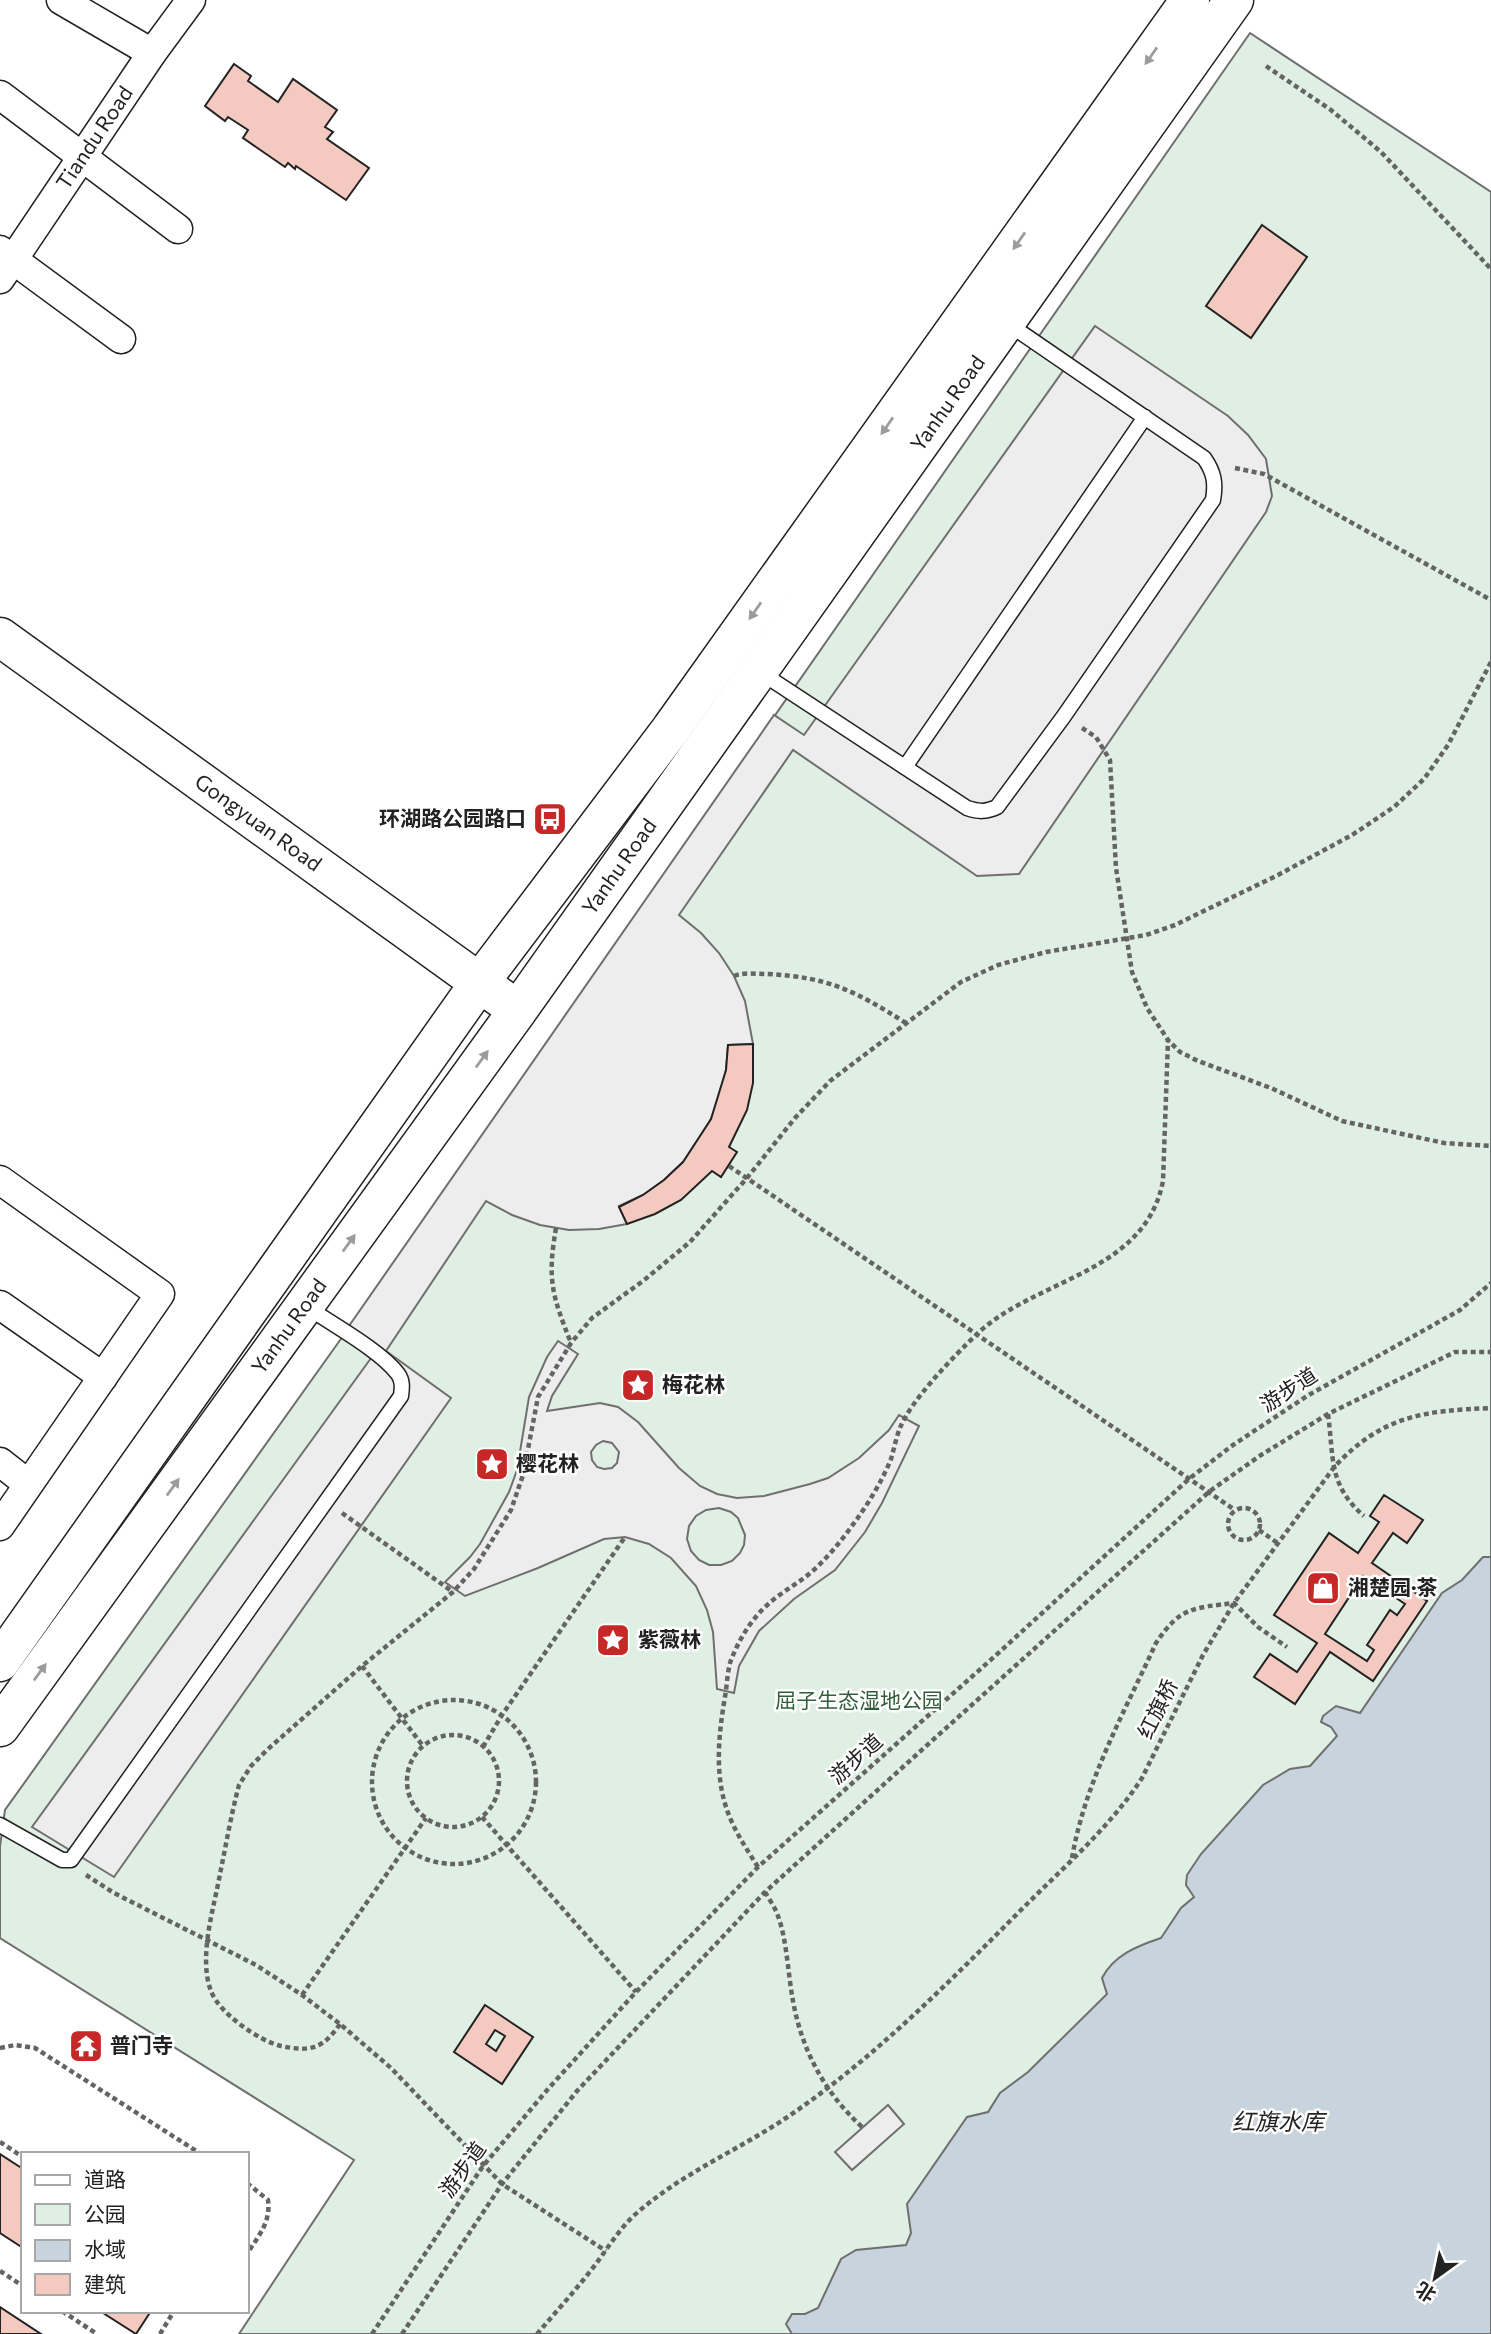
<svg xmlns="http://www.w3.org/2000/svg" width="1491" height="2334" font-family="Commissioner,'Noto Sans SC',sans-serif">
<rect width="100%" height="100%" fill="#fff"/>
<path fill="#e0efe3" stroke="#6f6f6f" stroke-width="2" d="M1250,33L1491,192V2334H239L354,2160L0,1938V1846L5,1810L338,1343Z"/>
<g fill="#ededed" stroke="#6f6f6f" stroke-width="2" fill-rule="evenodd">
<path d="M1095,326L1228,416L1248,435L1266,459L1272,496L1266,512L1019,874L977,876L793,750L679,915L701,933L719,953L734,976L745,1001L753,1044L728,1045L726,1070L720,1095L711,1119L698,1142L683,1162L664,1180L643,1195L619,1206L627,1224L599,1229L569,1230L540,1225L512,1215L486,1201L386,1351L451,1398L114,1877L32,1827L379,1347L349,1326L774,715L804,735Z"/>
<path d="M558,1341L578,1354L552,1396L547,1411L600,1403L618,1407L638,1422L679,1468L700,1486L717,1494L737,1498L764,1496L810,1484L828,1478L859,1458L889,1430L899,1415L919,1426L882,1503L865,1532L835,1570L794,1599L759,1631L739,1666L734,1693L717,1689L713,1632L707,1610L696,1586L671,1558L649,1544L625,1537L604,1539L538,1568L465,1596L445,1582L470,1557L480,1544L509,1492L517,1470L529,1397L547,1357ZM603,1441L612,1443L619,1452L617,1463L612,1468L604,1469L597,1467L592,1460L591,1452L596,1445ZM719,1508L731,1512L738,1518L745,1535L744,1545L740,1553L732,1561L721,1565H709L699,1560L691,1551L687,1539L689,1526L696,1516L706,1510Z"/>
<path d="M888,2105L904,2124L852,2170L835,2152Z"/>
</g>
<path fill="#c7d3dd" stroke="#6f6f6f" stroke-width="2" d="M1483,1557H1491V2334H792L786,2324L792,2314H805L818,2308L841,2259L856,2250L906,2245L911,2233L907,2204L967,2117L988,2112L1000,2093L1028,2072L1107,1994L1102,1978C1114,1955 1137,1946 1161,1938L1181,1908L1194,1897L1186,1885L1187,1875L1201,1854L1263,1785L1290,1769L1310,1766L1337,1736L1331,1727L1321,1722L1323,1716L1336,1706L1360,1713L1442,1593L1462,1580Z"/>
<g fill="#f3c9c0" stroke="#222" stroke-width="2" fill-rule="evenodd">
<path d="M234,64L251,76L248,81L278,102L293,79L337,110L325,127L333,132L327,139L369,168L346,200L296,166L295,169L288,163L285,167L243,138L248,130L228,117L225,121L205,106Z"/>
<path d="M1262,225L1307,257L1251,338L1206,306Z"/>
<path d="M753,1044V1083L747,1110L729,1147L737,1152L721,1177L712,1171L681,1200L655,1214L627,1224L619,1207L643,1195L664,1180L683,1162L711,1119L726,1070L728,1045Z"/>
<path d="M1384,1495L1423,1520L1407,1543L1393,1533L1372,1563L1427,1601L1373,1681L1330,1652L1295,1704L1254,1677L1270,1654L1297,1672L1317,1643L1274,1615L1329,1533L1358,1553L1379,1522L1370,1516ZM1363,1576L1405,1604L1397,1615L1390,1610L1367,1645L1374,1650L1367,1661L1325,1634Z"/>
<path d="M485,2005L533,2037L502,2084L454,2052ZM495,2030L505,2036L496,2051L486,2044Z"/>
<path d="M0,2154L23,2169V2248L0,2233Z"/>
<path d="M0,2307L41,2334H0Z"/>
<path d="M100,2311H151L136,2334Z"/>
</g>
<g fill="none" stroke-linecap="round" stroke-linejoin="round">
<g stroke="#222" stroke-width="17">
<g id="lane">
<path d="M760,672L967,808C979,812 986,812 997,807L1064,716L1213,500C1216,483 1214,472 1204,458L1007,323"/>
<path d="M905,767L1145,417"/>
<path d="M0,1825L62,1860H71L401,1396C402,1388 403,1381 398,1374C381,1351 332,1324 307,1307"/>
</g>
</g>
<g stroke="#222" stroke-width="31">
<g id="street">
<path d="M61,0L152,53"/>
<path d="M0,95L178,229"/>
<path d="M0,250L121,339"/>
<path id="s1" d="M0,279L152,53L191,0"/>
<path d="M0,1180L160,1294L0,1526"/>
<path d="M0,1305L103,1377"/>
<path d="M0,1462L28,1484"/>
</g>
</g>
<g stroke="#222" stroke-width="41">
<g id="secondary">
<path id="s2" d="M0,637L501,998"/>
<path d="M0,1662L480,982L671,729L1190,0"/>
<path id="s3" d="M0,1727L518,1010L1234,0"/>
</g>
</g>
<g stroke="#646464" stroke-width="4.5" stroke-dasharray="5 3.5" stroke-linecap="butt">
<path d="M1266,66L1331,110L1381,152L1491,269"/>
<path d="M1235,468L1264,474L1491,600"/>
<path d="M1082,728L1096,737L1110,760L1116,868L1132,972L1147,1008L1168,1040L1180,1052L1198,1061L1271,1088L1342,1121L1444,1143L1491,1146"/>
<path d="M734,976C744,972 756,974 767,974C829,977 855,991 906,1023"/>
<path d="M729,1166L1235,1510"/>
<path d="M556,1228C547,1280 552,1295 571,1343"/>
<path d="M1328,1414C1334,1458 1328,1485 1364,1516"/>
<circle cx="1244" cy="1524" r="16"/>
<path d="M342,1513L453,1592"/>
<path d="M1259,1530L1279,1544"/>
<path d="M362,1666L423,1746"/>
<circle cx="454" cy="1782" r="82"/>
<circle cx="453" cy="1781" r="46"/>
<path d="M483,1747L502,1715L625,1537"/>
<path d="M482,1817L636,1992"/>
<path d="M1072,1858C1085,1782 1124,1713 1156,1643C1180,1607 1193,1608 1234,1603L1258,1627L1287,1647"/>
<path d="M758,1867C744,1845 729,1823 723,1796C715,1762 720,1725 726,1691C727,1681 728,1669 731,1660C737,1645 745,1630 755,1618C768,1601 787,1590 804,1578C825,1562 842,1540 857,1519C870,1501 883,1479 891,1459C894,1449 896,1438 900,1428C911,1400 955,1355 977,1334C1036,1278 1145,1274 1163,1181L1168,1040"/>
<path d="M86,1875L114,1893L256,1965L302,1995L340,2024L391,2068L502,2184L606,2251"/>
<path d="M765,1892C769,1899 775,1907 778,1916C787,1940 788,1975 793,2001C802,2051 825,2093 862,2127"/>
<path d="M302,1995L426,1818"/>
<path d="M340,2024C323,2049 310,2052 281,2046C259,2041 219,2013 211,1991C198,1957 214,1908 220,1874C226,1845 231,1815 239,1785L251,1766L268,1749L362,1666L453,1592L474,1569L511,1510L523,1475L538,1397L571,1343L592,1318L643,1281L690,1242L747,1178L795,1118L830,1081L961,982L998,965L1046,952L1146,935L1175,925L1278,875L1352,835L1394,807L1424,779L1448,745L1491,662"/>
<path d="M0,2048L15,2045L35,2048L201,2154"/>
<path d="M0,2142L23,2157"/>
<path d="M247,2183L268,2200C271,2223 258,2236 247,2254"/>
<path d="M0,2271L23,2286"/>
<path d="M62,2311L97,2334"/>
<path d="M160,2334L174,2311"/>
<path d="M372,2334L483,2166L548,2089L636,1992L758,1867L994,1657L1190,1478L1233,1445L1307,1396L1460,1310L1491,1283"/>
<path d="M402,2334L502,2184L577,2091L765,1892L935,1738L1210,1491L1261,1455L1328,1414L1455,1352H1491"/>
<path d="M537,2334C555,2313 574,2292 592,2269C607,2250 619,2228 638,2212C683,2173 738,2150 786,2118C875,2058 949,1982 1024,1907C1065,1866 1111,1826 1142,1778L1203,1655L1234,1603L1335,1466C1384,1415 1423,1411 1491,1408"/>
</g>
<use href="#lane" stroke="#fff" stroke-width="14"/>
<use href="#street" stroke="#fff" stroke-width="28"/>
<use href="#secondary" stroke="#fff" stroke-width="38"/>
</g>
<defs><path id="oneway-solid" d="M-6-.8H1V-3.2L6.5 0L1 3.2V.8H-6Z" transform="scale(1.75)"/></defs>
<g fill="#9c9c9c">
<use href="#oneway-solid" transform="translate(1151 56) rotate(125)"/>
<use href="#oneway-solid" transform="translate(1019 241) rotate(125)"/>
<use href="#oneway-solid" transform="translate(887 426) rotate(125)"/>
<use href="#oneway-solid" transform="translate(755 611) rotate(125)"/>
<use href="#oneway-solid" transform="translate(482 1059) rotate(-54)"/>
<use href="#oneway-solid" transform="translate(349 1243) rotate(-54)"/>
<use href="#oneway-solid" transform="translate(173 1487) rotate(-54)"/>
<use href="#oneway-solid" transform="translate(40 1672) rotate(-54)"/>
</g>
<defs>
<g id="bus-square" transform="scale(1.75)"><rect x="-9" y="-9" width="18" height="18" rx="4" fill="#c62828" stroke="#fff"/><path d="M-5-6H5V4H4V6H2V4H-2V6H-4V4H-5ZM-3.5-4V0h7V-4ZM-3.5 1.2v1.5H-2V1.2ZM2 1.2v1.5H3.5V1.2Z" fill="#fff"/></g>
<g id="sight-square" transform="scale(1.75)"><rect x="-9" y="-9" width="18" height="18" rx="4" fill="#c62828" stroke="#fff"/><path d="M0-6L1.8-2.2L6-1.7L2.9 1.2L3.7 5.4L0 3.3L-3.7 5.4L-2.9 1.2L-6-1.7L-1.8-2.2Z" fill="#fff"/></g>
<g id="shop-square" transform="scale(1.75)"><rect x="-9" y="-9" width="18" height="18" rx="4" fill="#c62828" stroke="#fff"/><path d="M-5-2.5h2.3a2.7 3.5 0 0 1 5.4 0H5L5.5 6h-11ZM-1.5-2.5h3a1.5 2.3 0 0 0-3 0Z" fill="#fff"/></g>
<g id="temple-square" transform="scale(1.75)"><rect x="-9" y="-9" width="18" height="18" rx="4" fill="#c62828" stroke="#fff"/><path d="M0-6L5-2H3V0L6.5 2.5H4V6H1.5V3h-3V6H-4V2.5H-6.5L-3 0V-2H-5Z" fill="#fff"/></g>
</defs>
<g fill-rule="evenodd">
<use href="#bus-square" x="550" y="819"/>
<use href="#sight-square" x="638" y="1385"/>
<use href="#sight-square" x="492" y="1464"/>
<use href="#shop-square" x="1323" y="1588"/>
<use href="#sight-square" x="613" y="1640"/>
<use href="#temple-square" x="86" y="2046"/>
</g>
<g text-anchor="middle" stroke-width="5" stroke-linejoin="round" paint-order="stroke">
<g font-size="21" fill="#222" stroke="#fff">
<text dy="7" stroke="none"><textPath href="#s1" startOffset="170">Tiandu Road</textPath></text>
<text dy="7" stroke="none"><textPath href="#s3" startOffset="1628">Yanhu Road</textPath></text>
<text dy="7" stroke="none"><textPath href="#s2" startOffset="318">Gongyuan Road</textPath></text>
<text dy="7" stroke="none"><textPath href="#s3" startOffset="1060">Yanhu Road</textPath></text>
<text dy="7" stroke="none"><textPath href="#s3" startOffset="494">Yanhu Road</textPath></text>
<text transform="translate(1289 1390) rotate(-33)" y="7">游步道</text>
<text transform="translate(1158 1709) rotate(-64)" y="7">红旗桥</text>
<text transform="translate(856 1759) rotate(-42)" y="7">游步道</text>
<text transform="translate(463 2170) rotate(-54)" y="7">游步道</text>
</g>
<g font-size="21" font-weight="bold" fill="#222" stroke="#fff" text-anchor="start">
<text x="526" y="826" text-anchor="end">环湖路公园路口</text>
<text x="662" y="1392">梅花林</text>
<text x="516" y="1471">樱花林</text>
<text x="1348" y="1595">湘楚园·茶</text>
<text x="638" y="1647">紫薇林</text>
<text x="110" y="2053">普门寺</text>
</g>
<g font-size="21" fill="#2f5e38" stroke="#fff">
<text x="859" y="1708">屈子生态湿地公园</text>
</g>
<g font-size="23" font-style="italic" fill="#222" stroke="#fff">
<text x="1278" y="2130">红旗水库</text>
</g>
</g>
<rect x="21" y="2152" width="228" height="161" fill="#ffffff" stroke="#a7a7a7" stroke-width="2"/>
<rect x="35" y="2175" width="35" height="10" fill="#ffffff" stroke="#a7a7a7" stroke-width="2"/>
<text x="84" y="2187" font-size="21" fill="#222222">道路</text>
<rect x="35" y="2204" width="35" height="21" fill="#e0efe3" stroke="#a7a7a7" stroke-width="2"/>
<text x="84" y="2222" font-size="21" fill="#222222">公园</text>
<rect x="35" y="2240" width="35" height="21" fill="#c7d3dd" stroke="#a7a7a7" stroke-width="2"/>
<text x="84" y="2257" font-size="21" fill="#222222">水域</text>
<rect x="35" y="2274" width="35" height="21" fill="#f3c9c0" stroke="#a7a7a7" stroke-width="2"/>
<text x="84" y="2292" font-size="21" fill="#222222">建筑</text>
<g transform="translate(1435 2278) rotate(213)" stroke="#ffffff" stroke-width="5" paint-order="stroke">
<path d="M0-5L12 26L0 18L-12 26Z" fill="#222222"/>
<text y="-10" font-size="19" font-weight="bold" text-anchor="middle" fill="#222222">北</text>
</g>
</svg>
